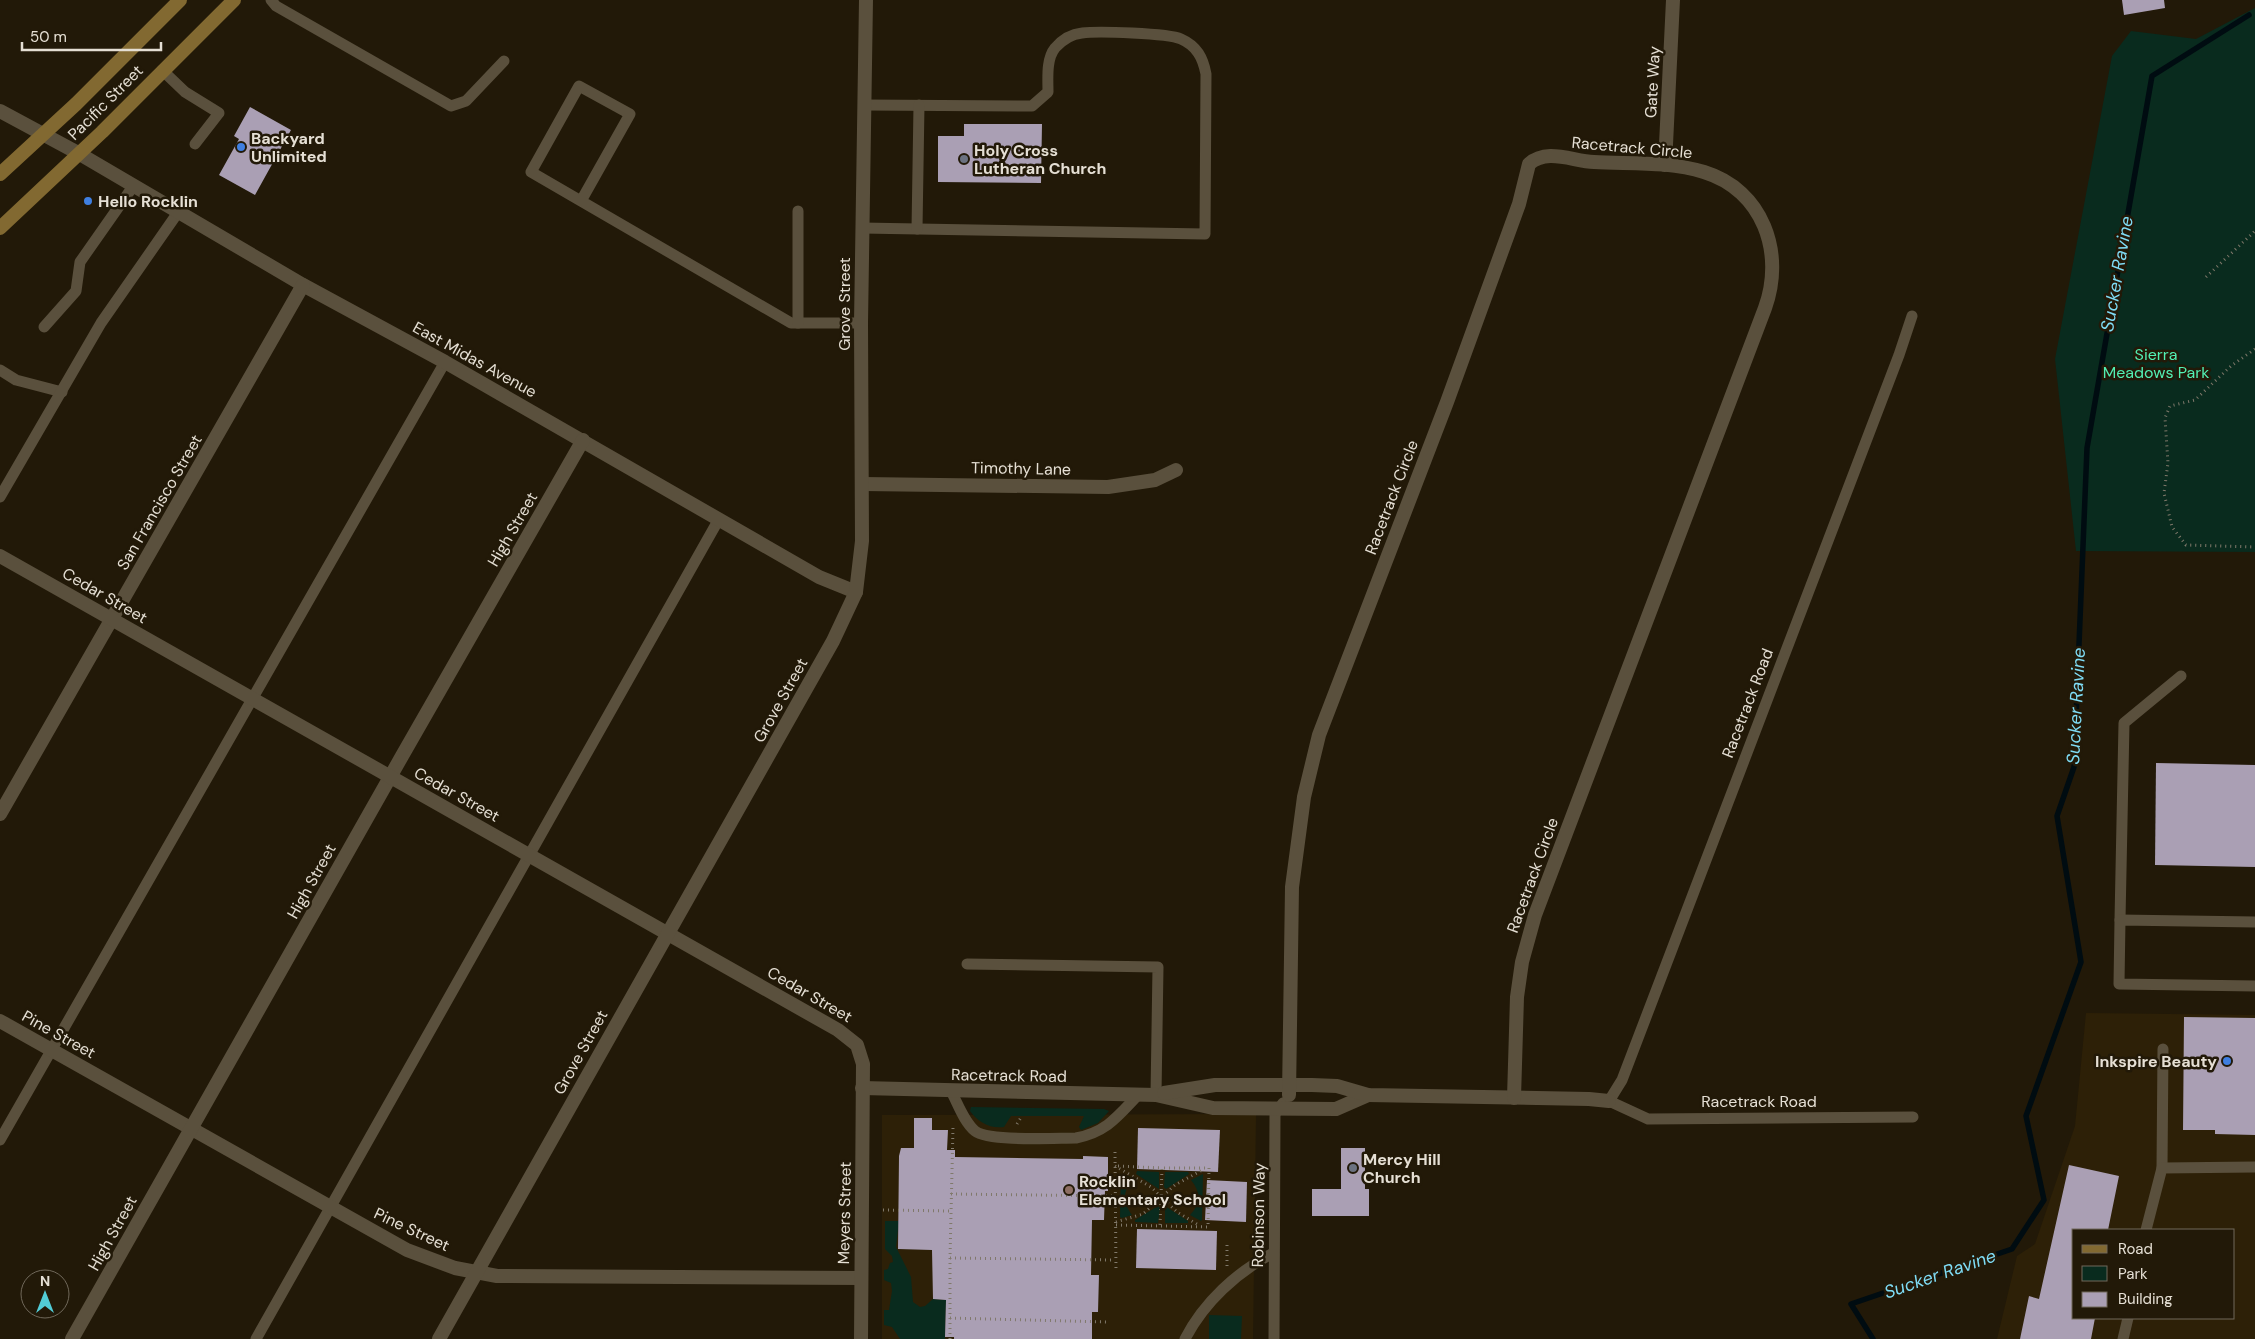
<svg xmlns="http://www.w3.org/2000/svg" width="2255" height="1339" font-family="'DM Sans',sans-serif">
<rect width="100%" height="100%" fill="#221908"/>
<g fill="#2d2007" fill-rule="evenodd">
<path d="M2086,1013L2255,1015V1339H1997L2017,1256L2035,1244L2075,1126ZM2074,1230H2234V1318H2074Z"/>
<path d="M1256,1114L1253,1339H882V1115Z"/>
</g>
<g fill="#092b1e">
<path d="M2255,8V552L2076,551L2055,359L2112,56L2131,31L2196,39Z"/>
<path d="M971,1107L1104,1109L1109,1111L1098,1123L1081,1130L1079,1127L1084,1116H1011L1004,1127C990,1129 978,1122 970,1111Z"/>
<path d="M1137,1171L1159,1172V1189L1136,1174Z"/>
<path d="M1165,1172H1188L1189,1174L1166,1189L1164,1187Z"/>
<path d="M1121,1174L1133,1178C1123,1192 1122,1201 1132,1215L1122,1218L1120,1217Z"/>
<path d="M1203,1174L1202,1220L1201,1221L1190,1215C1201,1204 1201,1192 1191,1180Z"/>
<path d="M1158,1206L1160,1208L1158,1223L1135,1222V1220Z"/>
<path d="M1165,1206L1188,1221V1223H1165Z"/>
<path d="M885,1221H899L896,1247L911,1277L913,1302L920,1307L925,1306L933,1299L946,1300L945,1339H900L892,1327L884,1325V1310H889L892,1291L891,1283L884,1280V1270L888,1269L890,1263L893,1262L892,1256L885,1249Z"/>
<path d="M1209,1315L1242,1316L1241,1339H1209Z"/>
</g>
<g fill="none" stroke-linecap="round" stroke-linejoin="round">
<path stroke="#000c11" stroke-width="5.5" d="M1873,1339L1851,1304L2012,1249L2044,1200L2026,1116L2081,962L2057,816L2074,767L2087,448L2152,76L2249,15"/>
</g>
<g fill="#aa9fb4">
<path d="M2122,0H2164L2165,8L2124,15Z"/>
<path d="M250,107L291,130L255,195L219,175L239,139L234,136Z"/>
<path d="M964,124H1042L1041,183L938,182V136H964Z"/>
<path d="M2156,763L2255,765V867L2155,865Z"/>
<path d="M2184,1017L2255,1018V1135L2215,1134V1130H2183Z"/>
<path d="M914,1118H932V1130H948L947,1150H955V1157L1083,1159V1156L1108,1157V1191H1105L1104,1220H1092L1091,1275H1099L1098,1312H1092V1339H954V1337H945L946,1300L933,1299L932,1250L898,1249L899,1156L901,1148H914Z"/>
<path d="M1138,1128L1220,1130L1218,1172L1137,1169Z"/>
<path d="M1341,1148H1365V1189H1369V1216H1312V1189H1341Z"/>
<path d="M2069,1165L2119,1176L2108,1230H2074V1318H2095L2091,1339H2020L2029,1296L2039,1299Z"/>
<path d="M1207,1180L1247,1182L1246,1222L1205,1220Z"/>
<path d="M1137,1229L1217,1231L1216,1270L1136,1268Z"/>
</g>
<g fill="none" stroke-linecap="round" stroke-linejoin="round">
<g stroke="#80796b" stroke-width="3" stroke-dasharray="1 4" stroke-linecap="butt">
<path d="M2206,277L2255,231"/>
<path d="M2255,349L2231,366L2195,400L2170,406L2165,418L2168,463L2164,493L2172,527L2186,545L2255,547"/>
<path d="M1017,1124L1022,1116"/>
<path d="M1115,1152L1116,1272"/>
<path d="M1115,1166L1151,1187L1177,1212L1200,1226"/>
<path d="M1118,1166L1162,1168L1160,1226"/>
<path d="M951,1194L1115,1196"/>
<path d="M883,1210L951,1211"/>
<path d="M1116,1222L1143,1214L1175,1185L1204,1169"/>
<path d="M1116,1225L1208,1227L1209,1168H1162"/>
<path d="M950,1258L1115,1260"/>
<path d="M1227,1266V1245"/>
<path d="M950,1318L1106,1322"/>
<path d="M950,1339V1258L953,1127"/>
</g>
<g stroke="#5a503d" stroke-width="11">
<path d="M271,0L276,6L451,106L466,101L504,61"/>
<path d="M162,70L185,92L219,113L195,144"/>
<path d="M581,201L630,114L579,86L531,172L791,323H861"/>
<path d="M862,228L1205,234L1206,74C1203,58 1197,46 1181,39C1168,33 1097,31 1082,33C1072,34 1062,40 1055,48C1046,59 1048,79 1048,92L1032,106L865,105"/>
<path d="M917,229L919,105"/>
<path d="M1912,316L1899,355L1622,1080L1609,1101L1648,1119L1913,1117"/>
<path d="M798,323V211"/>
<path d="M44,327L76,291L80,262L134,185"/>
<path d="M0,370L16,380L62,392"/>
<path d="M0,497L101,323L179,211"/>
<path d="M2120,920L2124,723L2181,676"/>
<path d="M2255,922L2120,920L2119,984L2255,986"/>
<path d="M967,964L1158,967L1156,1095"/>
<path d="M951,1091C958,1104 964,1122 975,1131C989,1142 1055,1138 1076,1138C1107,1132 1118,1116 1139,1094"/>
<path d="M0,1140L445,362"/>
<path d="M2162,1168L2163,1049"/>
<path d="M2146,1230L2162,1168L2255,1167"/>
<path d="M256,1339L719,519"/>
<path d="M1185,1339C1204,1302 1237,1272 1273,1253"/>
<path d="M1274,1339L1275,1114L1283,1103"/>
<path d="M2123,1339L2128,1318"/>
</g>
<g stroke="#5a503d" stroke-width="14">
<path d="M78,153L303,285L445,362L819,577L856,592"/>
<path d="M1665,165L1673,0"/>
<path d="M863,484L1108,487L1155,480L1176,470"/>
<path d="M0,814L303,285"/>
<path d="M0,1021L407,1250L455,1268L497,1276L861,1278"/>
<path d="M862,1088L1156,1095L1213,1108L1336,1109L1368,1095"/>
<path d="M1164,1093L1215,1085H1312L1337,1086L1368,1095L1589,1099L1609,1101"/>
<path d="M1289,1095L1292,887L1304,797L1319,735L1447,402L1519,204L1529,164C1547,148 1572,161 1594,162C1630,164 1669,161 1704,172C1763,190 1785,253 1765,308L1535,915L1522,962L1517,997L1514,1098"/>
<path d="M72,1339L402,756L583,440"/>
</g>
<g stroke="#5a503d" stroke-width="14">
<path d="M0,111L78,153"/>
<path d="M0,556L838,1030L857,1045L863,1064L861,1339"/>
<path d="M439,1339L833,641L856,592L862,541L861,323L866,0"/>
</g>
<g stroke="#826931" stroke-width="14">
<path d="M0,174L76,104L180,0"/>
<path d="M0,228L102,132L234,0"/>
</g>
</g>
<g fill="#3f7fe0" stroke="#221908" stroke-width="2">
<circle cx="241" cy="147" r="5"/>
<circle cx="88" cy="201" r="5"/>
<circle cx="2227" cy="1061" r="5"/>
</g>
<g fill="#6b7280" stroke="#221908" stroke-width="2">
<circle cx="964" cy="159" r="5"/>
<circle cx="1353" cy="1168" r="5"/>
</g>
<circle fill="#8d6e63" stroke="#221908" stroke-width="2" cx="1069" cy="1190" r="5"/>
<g text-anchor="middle" stroke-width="5" stroke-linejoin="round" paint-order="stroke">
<g font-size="16" fill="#e5dfd4" stroke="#221908">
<text transform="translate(1652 82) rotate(-87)" y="6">Gate Way</text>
<text transform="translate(105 102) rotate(-45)" y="6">Pacific Street</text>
<text transform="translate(1632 147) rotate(5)" y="6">Racetrack Circle</text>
<text transform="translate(844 304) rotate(-90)" y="6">Grove Street</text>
<text transform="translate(475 359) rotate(29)" y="6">East Midas Avenue</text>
<text transform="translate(1021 468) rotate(1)" y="6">Timothy Lane</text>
<text transform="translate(1391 497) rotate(-69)" y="6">Racetrack Circle</text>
<text transform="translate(159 502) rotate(-60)" y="6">San Francisco Street</text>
<text transform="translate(512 529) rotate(-60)" y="6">High Street</text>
<text transform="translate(105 595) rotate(30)" y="6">Cedar Street</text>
<text transform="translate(780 700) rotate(-61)" y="6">Grove Street</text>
<text transform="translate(1747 703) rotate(-69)" y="6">Racetrack Road</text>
<text transform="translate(457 794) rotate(29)" y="6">Cedar Street</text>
<text transform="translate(1532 875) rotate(-70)" y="6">Racetrack Circle</text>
<text transform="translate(311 881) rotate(-61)" y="6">High Street</text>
<text transform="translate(810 994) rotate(30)" y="6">Cedar Street</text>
<text transform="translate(59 1034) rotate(29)" y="6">Pine Street</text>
<text transform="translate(580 1052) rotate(-61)" y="6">Grove Street</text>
<text transform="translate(1009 1075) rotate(1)" y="6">Racetrack Road</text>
<text x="1759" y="1107">Racetrack Road</text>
<text transform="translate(844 1213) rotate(-89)" y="6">Meyers Street</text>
<text transform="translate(1258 1215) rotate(-89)" y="6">Robinson Way</text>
<text transform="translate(412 1229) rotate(25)" y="6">Pine Street</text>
<text transform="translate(112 1233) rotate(-61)" y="6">High Street</text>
</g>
<g font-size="16" font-weight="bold" fill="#e5dfd4" stroke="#221908" text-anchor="start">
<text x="251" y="144">Backyard<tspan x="251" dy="18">Unlimited</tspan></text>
<text x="974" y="156">Holy Cross<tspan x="974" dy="18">Lutheran Church</tspan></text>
<text x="98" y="207">Hello Rocklin</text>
<text x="2217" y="1067" text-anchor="end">Inkspire Beauty</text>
<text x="1363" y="1165">Mercy Hill<tspan x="1363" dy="18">Church</tspan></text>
<text x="1079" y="1187">Rocklin<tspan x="1079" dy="18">Elementary School</tspan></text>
</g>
<g font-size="16" fill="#52f0b4" stroke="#221908">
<text x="2156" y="360">Sierra<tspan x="2156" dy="18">Meadows Park</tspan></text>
</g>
<g font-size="18" font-style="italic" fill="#7fdcf5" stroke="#221908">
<text transform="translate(2117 274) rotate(-80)" y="6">Sucker Ravine</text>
<text transform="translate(2076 706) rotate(-87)" y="6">Sucker Ravine</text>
<text transform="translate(1940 1274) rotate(-19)" y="6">Sucker Ravine</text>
</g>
</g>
<rect x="2072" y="1229" width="162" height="90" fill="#221908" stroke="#70685a"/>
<rect x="2082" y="1245" width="25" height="8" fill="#826931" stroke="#70685a"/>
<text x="2118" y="1254" font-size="15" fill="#e5dfd4">Road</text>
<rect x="2082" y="1266" width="25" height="15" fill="#092b1e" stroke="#70685a"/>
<text x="2118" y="1279" font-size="15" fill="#e5dfd4">Park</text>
<rect x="2082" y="1292" width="25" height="15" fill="#aa9fb4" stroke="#70685a"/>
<text x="2118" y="1304" font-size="15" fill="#e5dfd4">Building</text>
<g transform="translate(45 1294)"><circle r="24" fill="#221908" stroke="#70685a"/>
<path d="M0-4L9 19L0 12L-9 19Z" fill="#52ccd6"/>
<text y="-8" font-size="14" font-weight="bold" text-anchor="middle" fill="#e5dfd4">N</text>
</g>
<path d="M22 42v8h139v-8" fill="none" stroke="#e5dfd4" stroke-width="2.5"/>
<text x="30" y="42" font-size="15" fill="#e5dfd4" stroke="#221908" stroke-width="4" paint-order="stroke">50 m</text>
</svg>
